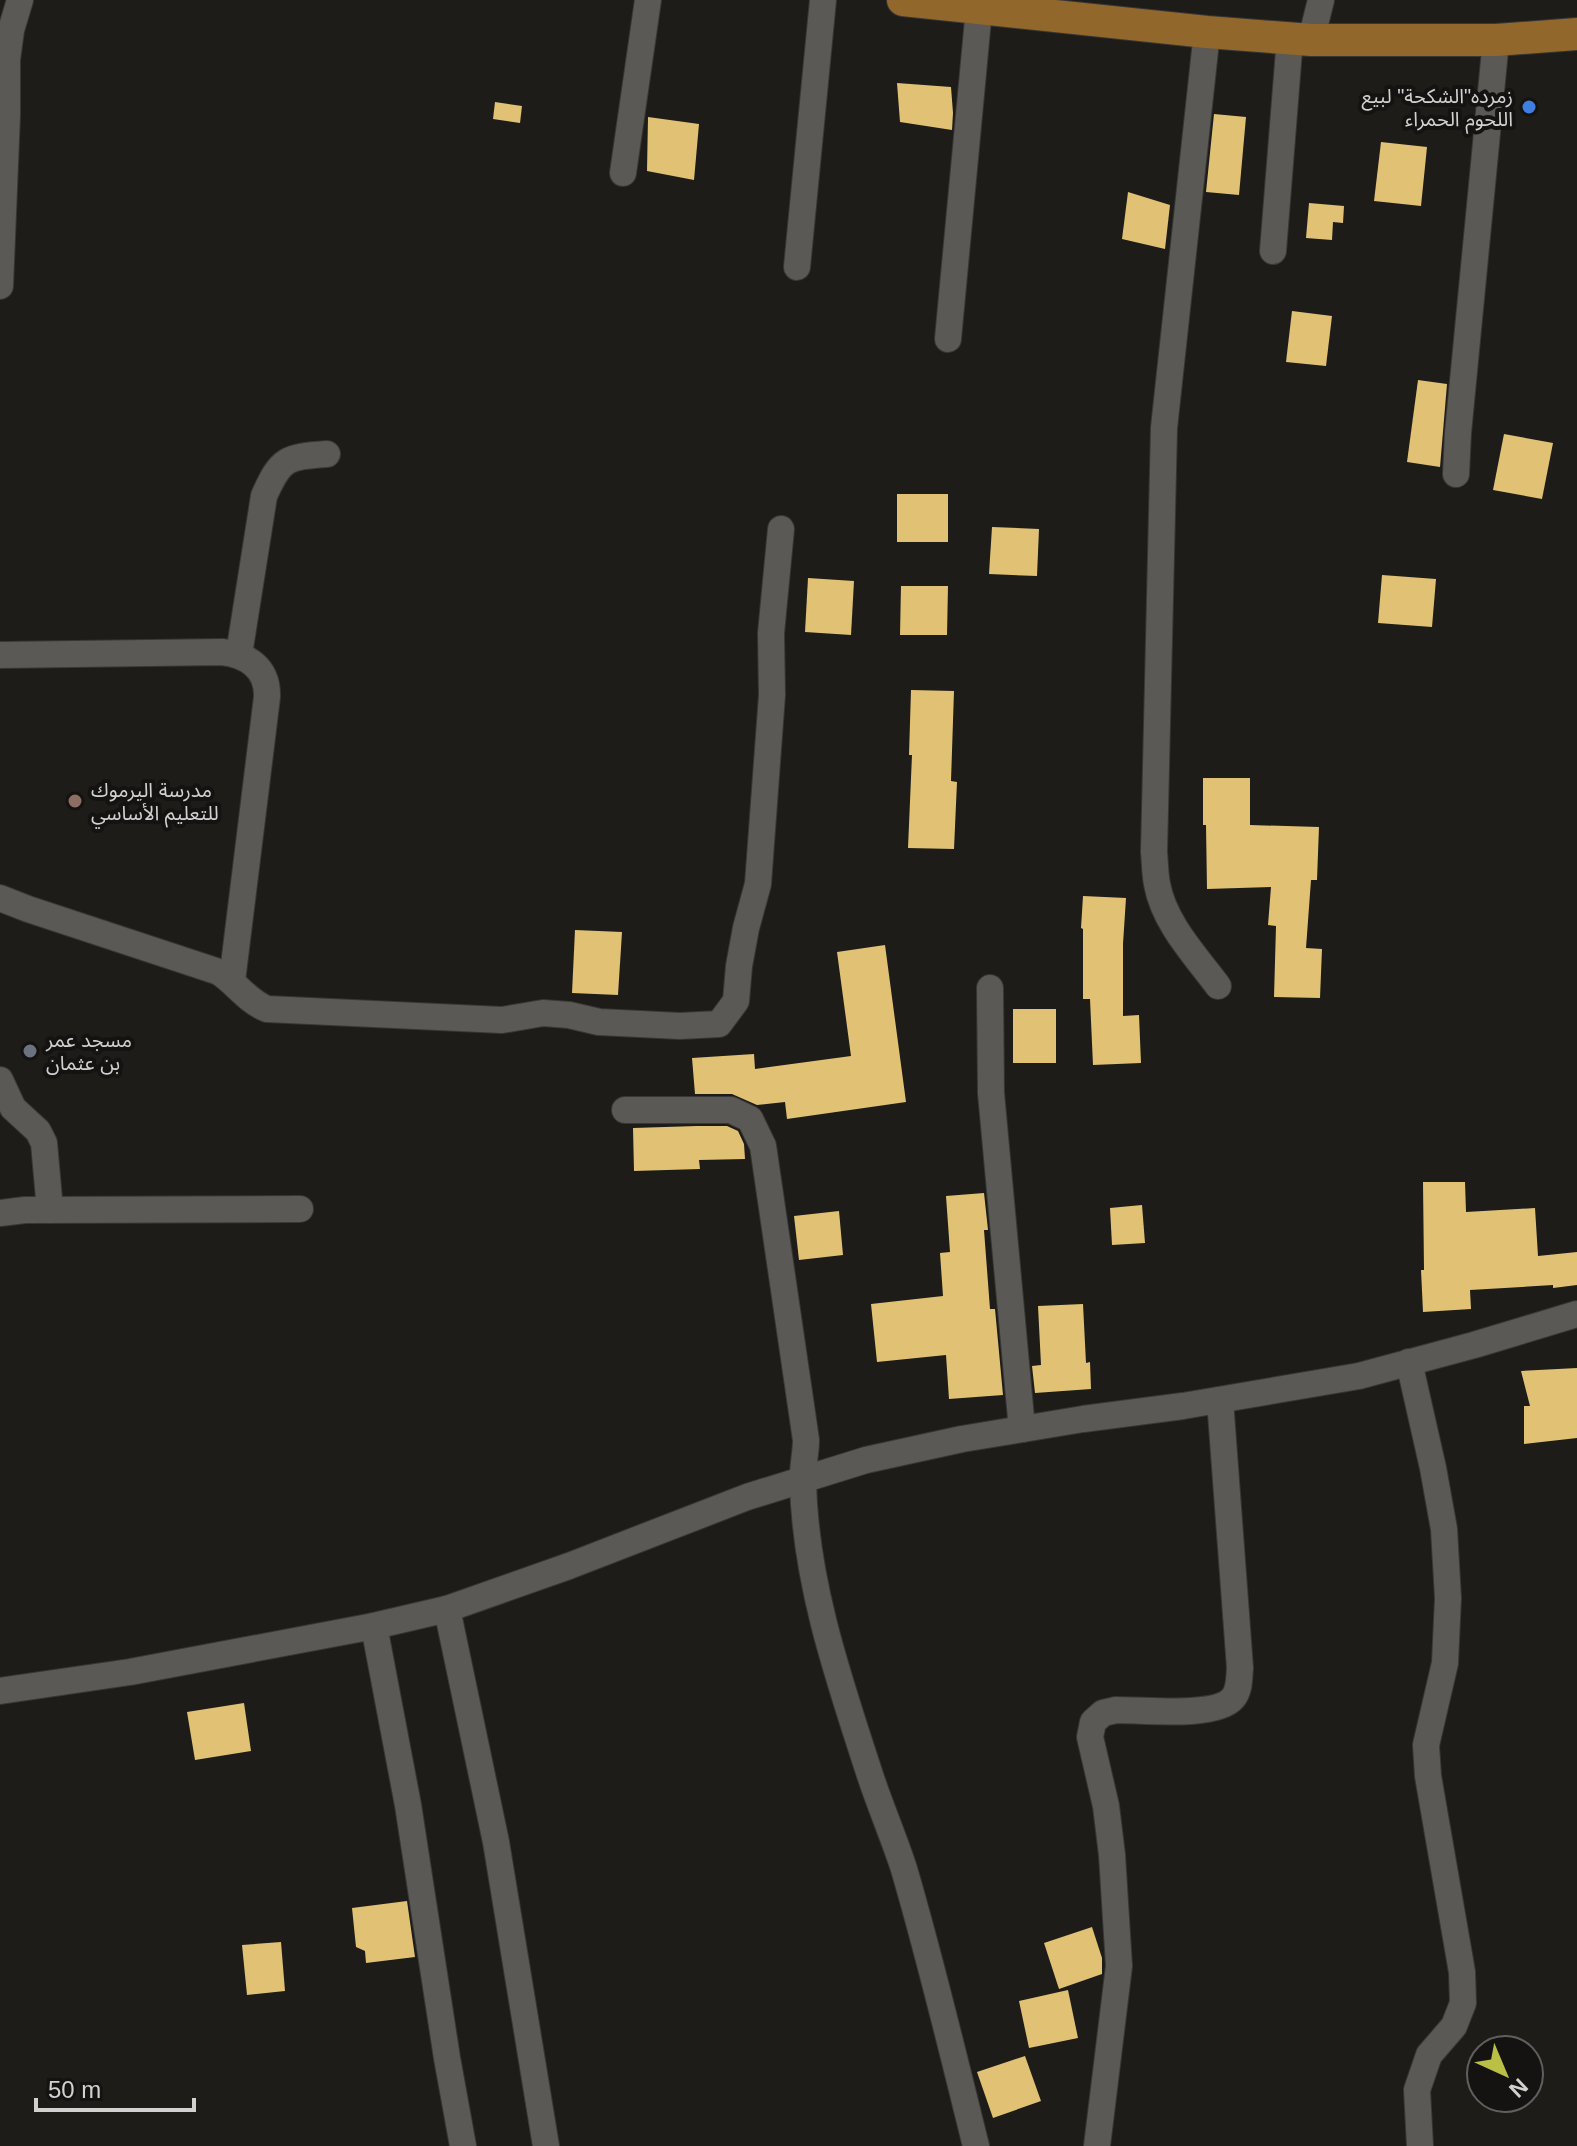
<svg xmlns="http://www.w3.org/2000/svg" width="1577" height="2146" font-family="Helvetica,'Noto Sans Arabic',sans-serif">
<rect width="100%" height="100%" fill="#1d1c19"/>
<g fill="#e1c274">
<path d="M897,83L951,87L953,113L952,130L900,122Z"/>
<path d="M495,102L522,106L520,123L493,119Z"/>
<path d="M1214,114L1246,117L1239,195L1206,192Z"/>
<path d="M648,117L699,124L694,180L647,171Z"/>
<path d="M1381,142L1427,147L1421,206L1374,201Z"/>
<path d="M1128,192L1170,205L1165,249L1122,239Z"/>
<path d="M1309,203L1344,206L1343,223L1333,222L1332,240L1306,238Z"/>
<path d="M1292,311L1332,316L1326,366L1286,362Z"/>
<path d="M1418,380L1447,384L1440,467L1407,462Z"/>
<path d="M1504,434L1553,443L1542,499L1493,490Z"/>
<rect x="897" y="494" width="51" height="48"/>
<path d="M992,527L1039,529L1037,576L989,574Z"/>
<path d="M1382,575L1436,579L1432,627L1378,623Z"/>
<path d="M808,578L854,581L851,635L805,632Z"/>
<path d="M901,586H948L947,635H900Z"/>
<path d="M911,690L954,691L951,781L957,782L954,849L908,848L912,755H909Z"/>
<path d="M1203,778H1250V825L1319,827L1317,880H1311L1306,948L1322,949L1320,998L1274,997L1276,926L1268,925L1271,887L1207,889L1206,825H1203Z"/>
<path d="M1083,896L1126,898L1123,944V1016L1139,1015L1141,1063L1093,1065L1090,999H1083V929L1081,928Z"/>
<path d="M575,930L622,932L618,995L572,993Z"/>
<path d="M885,945L906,1102L787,1119L785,1102L757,1105L732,1094H695L692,1058L754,1054L755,1069L851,1056L837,952Z"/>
<rect x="1013" y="1009" width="43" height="54"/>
<path d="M697,1126H727L738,1131L744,1144L745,1159L699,1160L700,1169L634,1171L633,1128Z"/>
<path d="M1423,1182H1465L1466,1212L1535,1208L1538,1256L1577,1252V1285L1553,1288V1285L1470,1290L1471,1309L1423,1312L1421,1270H1424Z"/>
<path d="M984,1193L988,1230H984L990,1309H995L1003,1395L949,1399L946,1355L877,1362L871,1304L943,1296L940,1253L950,1252L946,1196Z"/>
<path d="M1142,1205L1145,1243L1112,1245L1110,1208Z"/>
<path d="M839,1211L843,1255L799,1260L794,1216Z"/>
<path d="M1083,1304L1086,1363L1090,1362L1091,1389L1035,1393L1032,1366L1041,1365L1038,1306Z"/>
<path d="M1577,1368V1438L1524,1444V1406H1530L1521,1371Z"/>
<path d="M244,1703L251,1751L195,1760L187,1712Z"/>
<path d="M407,1901L415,1957L366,1963L365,1951L356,1947L352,1908Z"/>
<path d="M1092,1927L1102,1958V1974L1059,1989L1044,1943Z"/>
<path d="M281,1942L285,1991L247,1995L242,1945Z"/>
<path d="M1068,1990L1078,2038L1029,2048L1019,2001Z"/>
<path d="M1025,2056L1041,2101L993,2118L977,2072Z"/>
</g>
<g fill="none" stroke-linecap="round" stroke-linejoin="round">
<g stroke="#383735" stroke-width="28">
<g id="minor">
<path d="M1207,32L1164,428L1154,852C1155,863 1155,874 1157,884C1164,923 1195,955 1218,986"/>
<path d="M1311,40L1321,0"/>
<path d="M623,173L648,0"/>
<path d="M1273,251L1290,38"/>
<path d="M797,267L823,0"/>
<path d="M0,286L7,115V60L11,30L20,0"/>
<path d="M948,339L979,9"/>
<path d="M1456,474L1458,433L1496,40"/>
<path d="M239,654L264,496C281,458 286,457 327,454"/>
<path d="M0,655L222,652C248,655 268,668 267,697L232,981"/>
<path d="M0,898L28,909L219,972C236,983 247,1001 267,1009L502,1020L543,1013L569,1015L599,1022L680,1026L719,1024L736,1001L739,966L746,928L758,884L772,695L771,633L781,529"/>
<path d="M990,988L991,1093L1022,1429"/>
<path d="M0,1080L13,1108L38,1131L44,1143L50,1210"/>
<path d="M625,1110H731L750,1119L763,1146L806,1440C806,1454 802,1468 803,1482C805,1583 840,1683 871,1778C881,1808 894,1838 904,1869C931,1961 953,2054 976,2146"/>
<path d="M0,1213L25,1210L300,1209"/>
<path d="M1409,1362L1433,1468L1444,1529L1448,1598L1445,1663L1426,1745L1428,1776L1462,1972L1463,2003L1454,2026L1429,2055L1417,2090L1420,2146"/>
<path d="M447,1609L496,1842L546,2146"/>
<path d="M374,1626L408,1805L447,2058L463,2146"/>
<path d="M0,1691L130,1672L374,1626L447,1609L569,1566L747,1497L866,1460L962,1439L1083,1419L1183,1406L1359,1376L1474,1345L1577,1314"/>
<path d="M1097,2146L1119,1966L1112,1855L1106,1806L1090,1737L1093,1722L1103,1713L1116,1710C1142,1710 1217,1718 1233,1698C1240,1690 1239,1677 1240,1668L1220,1400"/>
</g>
</g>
<g stroke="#383735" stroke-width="34">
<path id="major" d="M903,0L1207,32L1311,40H1496L1577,34"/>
</g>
<use href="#minor" stroke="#5b5956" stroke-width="26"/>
<use href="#major" stroke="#92672c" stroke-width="32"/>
</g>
<circle fill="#3f7fe0" stroke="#141311" stroke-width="3" cx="1529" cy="107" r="8"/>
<circle fill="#8d6e63" stroke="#141311" stroke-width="3" cx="75" cy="801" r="8"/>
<circle fill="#6b7280" stroke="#141311" stroke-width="3" cx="30" cy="1051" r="8"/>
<g text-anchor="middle" stroke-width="8" stroke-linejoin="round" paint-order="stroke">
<g font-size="20" fill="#d2d1cf" stroke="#141311" text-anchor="start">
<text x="1513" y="103" text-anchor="end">زمرده"الشكحة" لبيع<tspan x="1513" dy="23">اللحوم الحمراء</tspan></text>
<text x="91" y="797">مدرسة اليرموك<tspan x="91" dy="23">للتعليم الأساسي</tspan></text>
<text x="46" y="1047">مسجد عمر<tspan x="46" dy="23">بن عثمان</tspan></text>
</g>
</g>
<g transform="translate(1505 2074) rotate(136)"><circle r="38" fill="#141311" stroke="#605f5d" stroke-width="2"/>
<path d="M0-6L14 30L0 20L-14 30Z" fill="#bac045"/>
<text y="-12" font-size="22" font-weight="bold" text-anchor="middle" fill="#d2d1cf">N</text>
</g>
<path d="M36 2098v12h158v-12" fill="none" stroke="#d2d1cf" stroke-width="4"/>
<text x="48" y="2098" font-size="24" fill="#d2d1cf" stroke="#141311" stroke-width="6" paint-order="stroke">50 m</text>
</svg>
